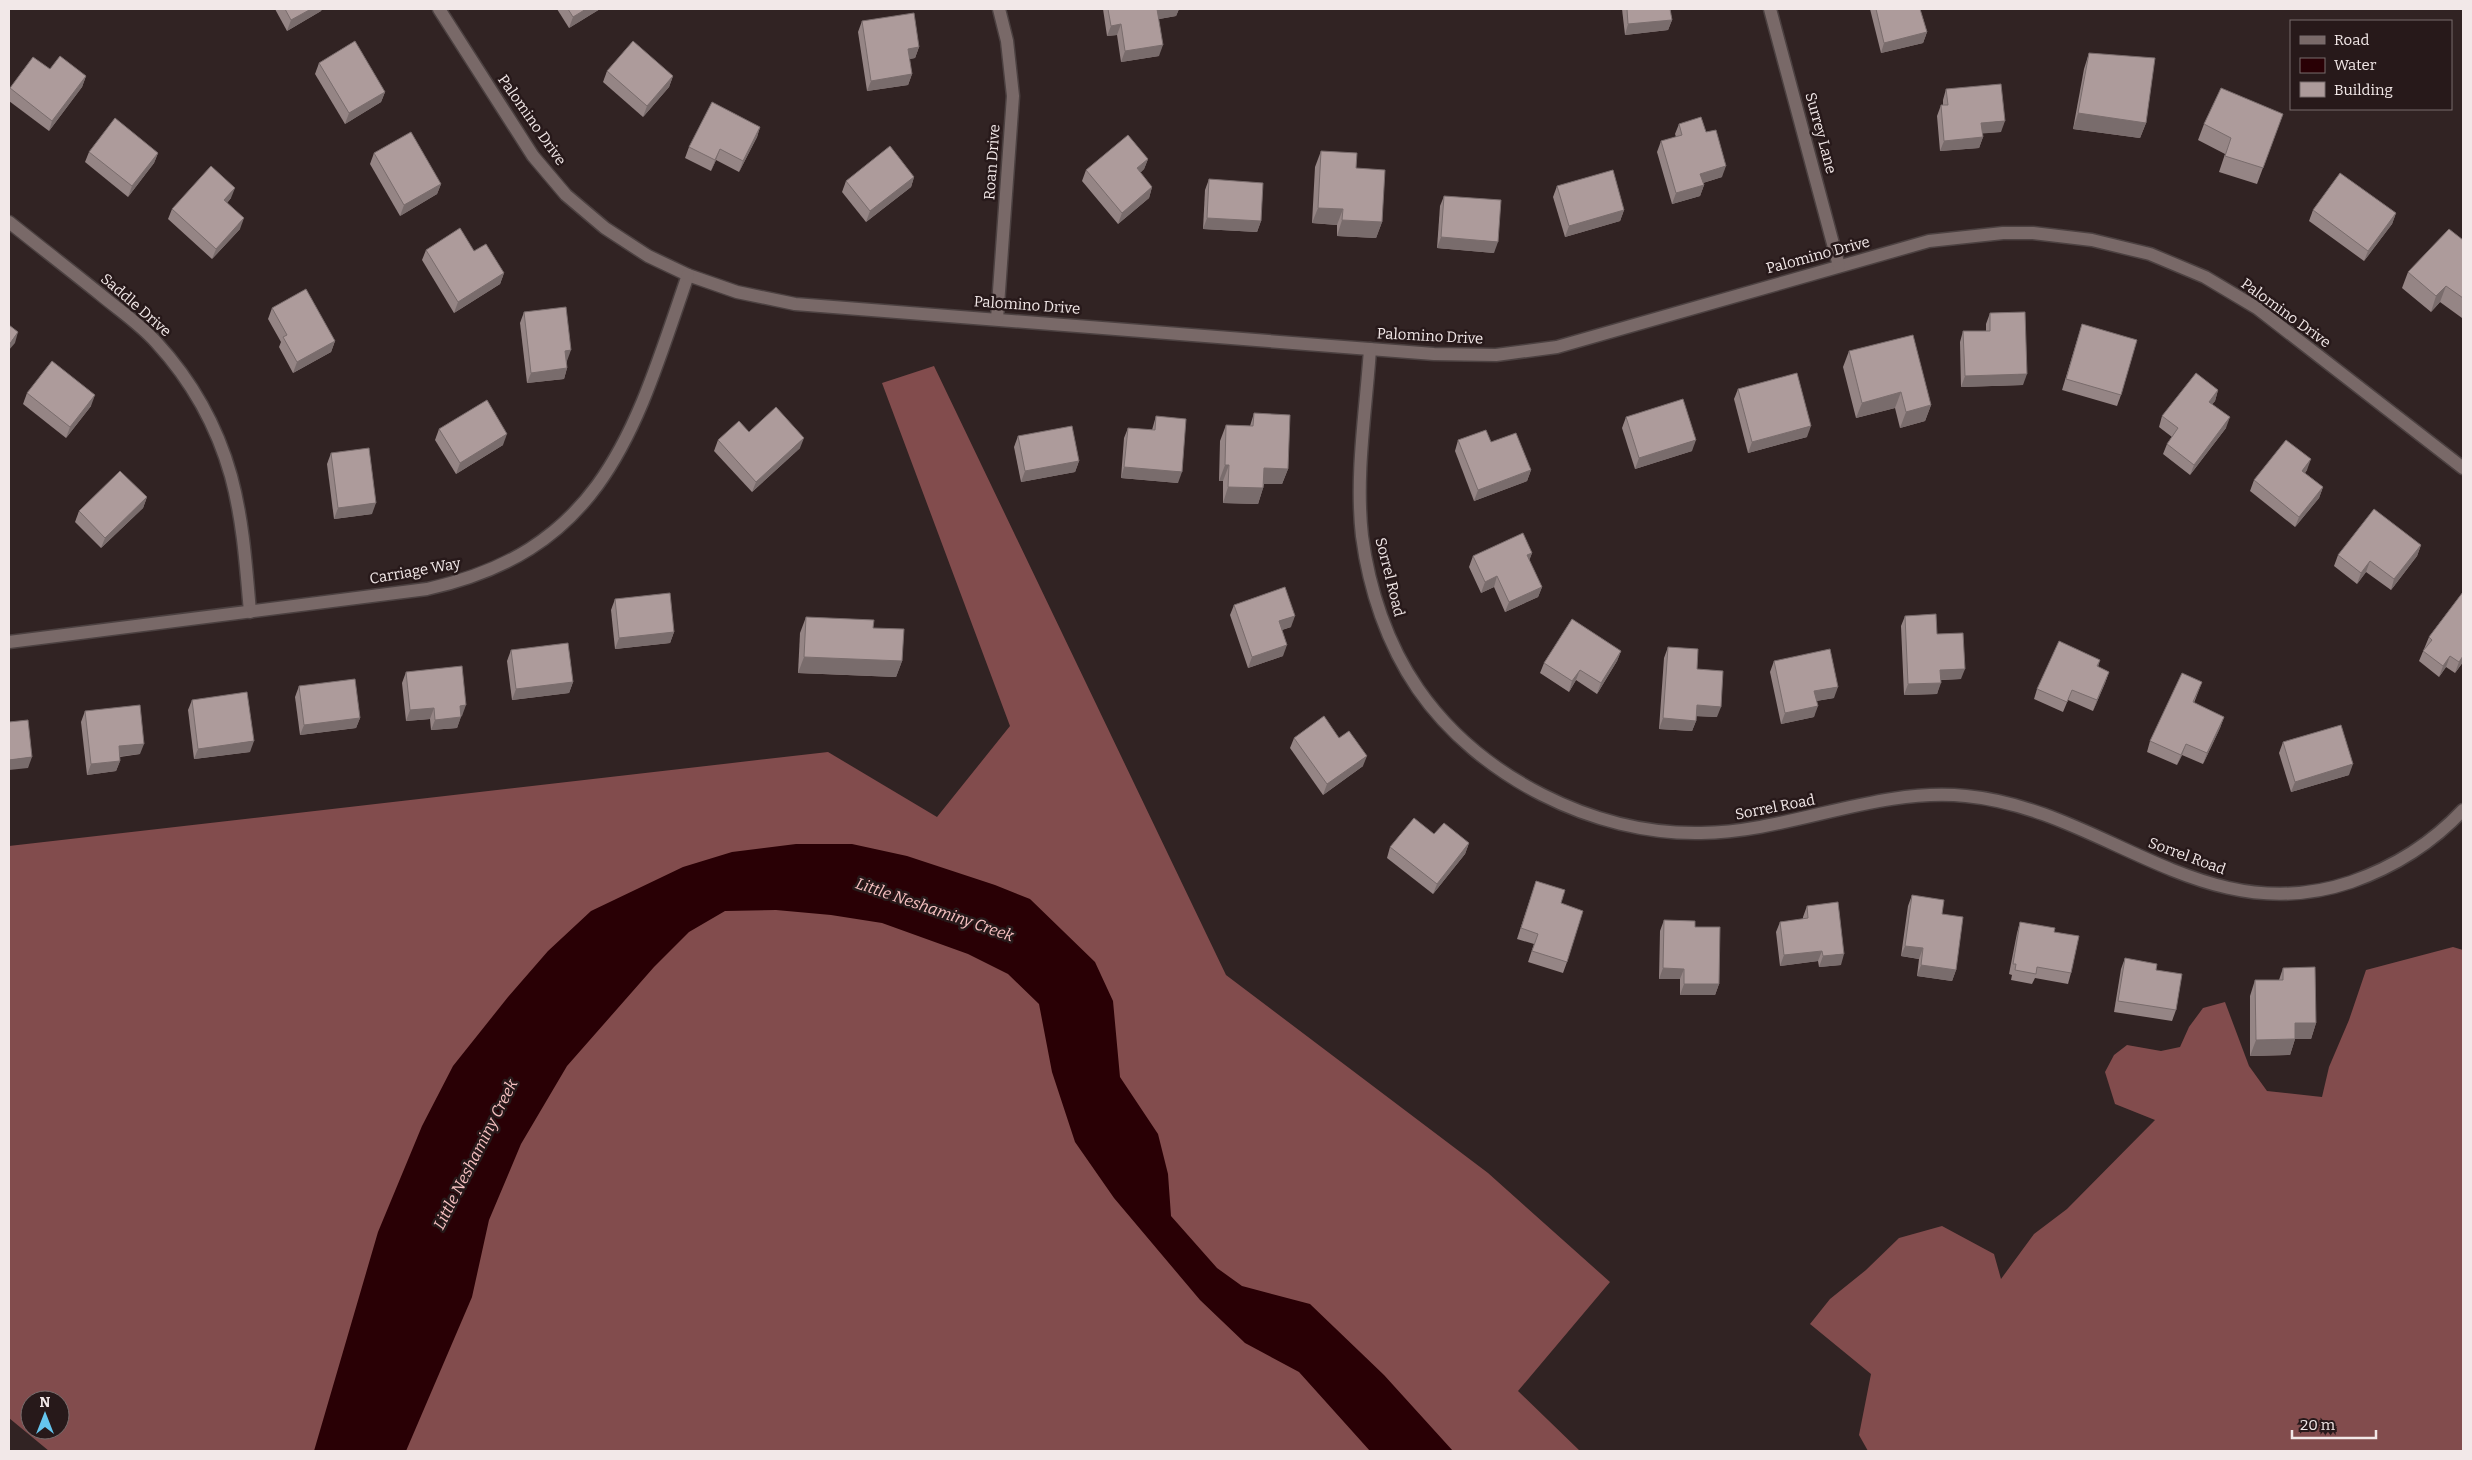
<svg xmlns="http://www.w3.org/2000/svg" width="2472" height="1460" font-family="Bitter,serif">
<rect width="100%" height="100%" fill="#312323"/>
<g fill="#824c4d" fill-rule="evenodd">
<path d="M934,366L1226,975L1488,1173L1610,1282L1518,1391L1580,1451H49L9,1418V846L828,752L937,817L1010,726L882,383ZM30,1400H60V1430H30Z"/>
<path d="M2453,947L2463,950V1451H1868L1859,1435L1871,1374L1810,1324L1830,1299L1866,1270L1899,1238L1942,1226L1994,1254L2001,1279L2034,1234L2067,1209L2155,1120L2115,1104L2105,1072L2114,1055L2127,1045L2161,1051L2180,1047L2189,1027L2203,1008L2225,1002L2249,1066L2267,1091L2322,1097L2329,1067L2349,1020L2366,970Z"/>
</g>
<path fill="#290005" d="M796,844H852L907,856L995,885L1030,899L1095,962L1113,1001L1120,1077L1158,1134L1168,1174L1171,1216L1217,1268L1242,1286L1310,1304L1384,1375L1453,1451H1370L1299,1372L1245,1343L1200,1300L1114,1198L1075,1142L1052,1072L1039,1004L1008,974L968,954L882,923L831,915L776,910L725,911L689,932L654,967L567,1066L521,1144L489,1220L472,1297L406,1451H314L378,1232L422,1126L453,1066L508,997L548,951L591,911L683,867L732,852Z"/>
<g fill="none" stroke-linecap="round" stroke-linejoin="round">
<g stroke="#4c4141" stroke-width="15">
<g id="minor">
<path d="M439,9L533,156L566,195L605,228L648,256L688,275L737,292L795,304L1434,354L1496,355L1557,347L1929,241L2003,233H2033L2092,240L2150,254L2205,277L2257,308L2463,468"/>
<path d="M1770,9L1839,266"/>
<path d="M9,222C39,246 70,270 101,295C119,310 140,324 156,342C191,380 217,426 231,476C243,520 246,566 250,612"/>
<path d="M997,319L1013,96L1007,41L999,9"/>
<path d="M1370,349C1366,410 1355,474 1362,536C1369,589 1387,644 1418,689C1479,777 1594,835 1701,833C1790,832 1876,787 1966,796C2104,809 2203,932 2351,882C2394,867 2432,843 2463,810"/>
<path d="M9,642L427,589C605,550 635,429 688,275"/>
</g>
</g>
<use href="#minor" stroke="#796968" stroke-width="12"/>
</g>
<g fill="#958585">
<path d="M275,9H322L321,11L287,31Z"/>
<path d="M557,9H600L569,28Z"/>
<path d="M1103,9H1179L1176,16L1159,19V56L1121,62L1117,35L1107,36Z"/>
<path d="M1622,9H1670L1672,20L1668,30L1625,35Z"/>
<path d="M1870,9H1920L1927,32L1923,43L1881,53Z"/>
<path d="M862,21L919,47L915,58L909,59L912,74L908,85L867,91L858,32Z"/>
<path d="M2089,53L2146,123L2140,138L2073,129L2084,69Z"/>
<path d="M319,63L385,92L381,102L345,124L315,74Z"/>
<path d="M50,69L86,76L82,87L49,131L9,101V90L10,88Z"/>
<path d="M607,71L673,76L669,87L643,117L603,82Z"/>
<path d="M1946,89L2001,132L1982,133L1983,137L1979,148L1940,151L1937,116L1941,105H1943V100Z"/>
<path d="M2283,114L2257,184L2219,172L2225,154L2198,140L2204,124Z"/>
<path d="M1679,124L1706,132L1722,177L1703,183L1704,185L1700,196L1672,204L1657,152L1661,141L1676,137L1675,134Z"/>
<path d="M760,127L757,137L739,172L716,160L711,171L685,158L689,147Z"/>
<path d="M1321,151L1356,168L1382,222L1376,238L1337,236V225L1312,223L1315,167Z"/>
<path d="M89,152L158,153L154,163L128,197L85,162Z"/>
<path d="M374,153L441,184L437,194L400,216L370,164Z"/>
<path d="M1148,159L1144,169L1140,173L1152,187L1149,198L1118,224L1082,181L1086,170Z"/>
<path d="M914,177L911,187L866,222L842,192L846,181Z"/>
<path d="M1209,179L1261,221L1257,232L1203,229L1205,190Z"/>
<path d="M1557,186L1624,210L1620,221L1565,237L1553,197Z"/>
<path d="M1444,196L1494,253L1437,248L1440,206Z"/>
<path d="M231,198L227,203L240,229L212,259L168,219L172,209Z"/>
<path d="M2313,210L2396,213L2392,224L2364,261L2309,221Z"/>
<path d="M2463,240V317L2462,318L2440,302L2431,312L2402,288L2408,272Z"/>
<path d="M426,250L474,251L504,273L500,284L454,313L422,260Z"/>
<path d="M272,308L335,341L331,352L293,373L279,347L281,342L268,319Z"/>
<path d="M524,312L567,361V368L564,379L527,383L520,323Z"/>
<path d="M1990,313L2023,385L1961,387L1960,342L1963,331H1986V324Z"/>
<path d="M2082,324L2121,395L2117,406L2062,390Z"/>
<path d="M1849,351L1931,405L1925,421L1900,428L1895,408L1856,418L1843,367Z"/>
<path d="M1738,389L1807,437L1748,453L1734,399Z"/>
<path d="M2218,390L2215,401L2212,404L2226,428L2190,475L2163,454L2167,444L2172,437L2159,427L2162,416Z"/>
<path d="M27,393L91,406L66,438L23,404Z"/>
<path d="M1254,413L1288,469L1282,484H1264L1263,488L1258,504L1223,503V481H1219L1220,441L1226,425L1250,426Z"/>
<path d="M1156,416L1178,483L1121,478L1124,438L1128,428L1152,430Z"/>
<path d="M1626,417L1692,451L1635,469L1622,428Z"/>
<path d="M439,429L503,445L456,474L435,440Z"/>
<path d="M749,432L800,448L752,492L714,451L718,440Z"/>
<path d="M1018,436L1079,461L1075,472L1021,482L1014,447Z"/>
<path d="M1458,440L1491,442L1531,470L1527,481L1474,501L1455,451Z"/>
<path d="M331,453L372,514L334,519L327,464Z"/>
<path d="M2307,470L2305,473L2323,487L2319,498L2295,527L2250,491L2254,480Z"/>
<path d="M147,497L143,508L101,548L75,522L79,511Z"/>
<path d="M2421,545L2417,556L2391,590L2366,572L2357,584L2334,566L2338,555Z"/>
<path d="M1532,553L1529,560L1542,587L1538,597L1505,612L1494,587L1481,593L1469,567L1473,556Z"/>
<path d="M2463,592V662L2455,673L2446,667L2439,677L2419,661L2429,637Z"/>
<path d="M615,599L674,632L670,643L615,649L611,610Z"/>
<path d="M1234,605L1291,627L1282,630L1283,656L1248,668L1230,615Z"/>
<path d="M1905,616L1937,634L1961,679L1941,680L1937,694L1904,695L1901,626Z"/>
<path d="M806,617L873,628L902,661L896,677L798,673L800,633Z"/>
<path d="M1668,647L1697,669L1717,717L1696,716V721L1692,731L1659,729L1664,658Z"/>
<path d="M511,650L573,682L569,693L512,700L507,661Z"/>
<path d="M1621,651L1617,661L1597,694L1576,680L1569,692L1540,673L1544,663Z"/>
<path d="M2100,660L2098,667L2109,672L2105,683L2093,711L2068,700L2063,712L2034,699L2037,689Z"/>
<path d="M1774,661L1834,698L1816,701L1814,717L1781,724L1770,672Z"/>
<path d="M406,672L462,716H461L457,728L431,730L430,719L406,721L402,683Z"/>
<path d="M2202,682L2194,703L2224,717L2220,728L2203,764L2182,755L2177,765L2147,752L2150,741Z"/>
<path d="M299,686L360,718L356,728L300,735L295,697Z"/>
<path d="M192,700L250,752L194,759L188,710Z"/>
<path d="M85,711L140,754L120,757V761L116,771L87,775L81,722Z"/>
<path d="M1294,738H1339L1363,766L1323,795L1290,748Z"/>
<path d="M2283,742L2349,775L2291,792L2279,753Z"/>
<path d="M1434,834L1469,843L1465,854L1433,894L1387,858L1390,847Z"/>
<path d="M1536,881L1561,903L1567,962L1563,973L1528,962L1534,944L1517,939Z"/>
<path d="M1912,895L1942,914L1956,970L1952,981L1917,976L1919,959L1901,956L1908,906Z"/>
<path d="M1807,906L1841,965L1819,967L1818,961L1780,966L1776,932L1780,922L1803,919V917Z"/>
<path d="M1664,920L1695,927L1719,984L1715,995H1680V979H1659L1660,931Z"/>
<path d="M2020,922L2054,932L2071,973L2068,984L2035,978L2032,984L2011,980L2012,975L2009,974L2017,933Z"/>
<path d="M2125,958L2156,970L2176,1010L2172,1021L2114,1012L2121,969Z"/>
<path d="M2283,968L2316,1023L2311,1039H2295L2290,1055L2250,1056V996L2255,980H2279Z"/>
</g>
<g fill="#796c6c">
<path d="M311,9H322L321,11L287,31L291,20Z"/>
<path d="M586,9H600L569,28L573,17Z"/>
<path d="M1157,9H1179L1176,16L1154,20Z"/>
<path d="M1672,20L1668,30L1625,35L1628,24Z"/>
<path d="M1121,24L1117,35L1107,36L1111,26Z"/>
<path d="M1927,32L1923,43L1881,53L1884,43Z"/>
<path d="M1163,45L1159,56L1121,62L1125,51Z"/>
<path d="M919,47L915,58L904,60L908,49Z"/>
<path d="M912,74L908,85L867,91L871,81Z"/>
<path d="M86,76L82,87L49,131L52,121Z"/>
<path d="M673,76L669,87L643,117L647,106Z"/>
<path d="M385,92L381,102L345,124L349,113Z"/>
<path d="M2078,113L2146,123L2140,138L2073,129Z"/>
<path d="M2005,121L2001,132L1977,134L1981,123Z"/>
<path d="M760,127L757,137L739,172L743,161Z"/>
<path d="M1983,137L1979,148L1940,151L1944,141Z"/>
<path d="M720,149L716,160L711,171L715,160Z"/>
<path d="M158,153L154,163L128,197L132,186Z"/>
<path d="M1148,159L1144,169L1133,179L1137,168Z"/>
<path d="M1726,166L1722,177L1696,185L1700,174Z"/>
<path d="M914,177L911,187L866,222L870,211Z"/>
<path d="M441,184L437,194L400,216L404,205Z"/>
<path d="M1704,185L1700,196L1672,204L1676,193Z"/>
<path d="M1152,187L1149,198L1118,224L1122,213Z"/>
<path d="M235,188L231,198L220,211L224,200Z"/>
<path d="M1318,208L1343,209L1337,225L1312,223Z"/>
<path d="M1624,210L1620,221L1565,237L1569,226Z"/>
<path d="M2396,213L2392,224L2364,261L2368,251Z"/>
<path d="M244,218L240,229L212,259L216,249Z"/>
<path d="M1207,218L1261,221L1257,232L1203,229Z"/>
<path d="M1342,220L1382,222L1376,238L1337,236Z"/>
<path d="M1441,237L1498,242L1494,253L1437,248Z"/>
<path d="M504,273L500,284L454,313L458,302Z"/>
<path d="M2446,286L2440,302L2431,312L2436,296Z"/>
<path d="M18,332L15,343L9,350V345Z"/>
<path d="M335,341L331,352L293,373L297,362Z"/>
<path d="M571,350L567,361L561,362L565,351Z"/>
<path d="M567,368L564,379L527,383L531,373Z"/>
<path d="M2027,374L2023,385L1961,387L1965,376Z"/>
<path d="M2218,390L2215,401L2205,413L2209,402Z"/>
<path d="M1901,392L1895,408L1856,418L1862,403Z"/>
<path d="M95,395L91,406L66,438L70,427Z"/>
<path d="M1931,405L1925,421L1900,428L1906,412Z"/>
<path d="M2230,417L2226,428L2190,475L2194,465Z"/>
<path d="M1811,426L1807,437L1748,453L1752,442Z"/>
<path d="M507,434L503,445L456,474L460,463Z"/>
<path d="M804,438L800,448L752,492L756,482Z"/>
<path d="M1696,440L1692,451L1635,469L1639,458Z"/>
<path d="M2311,459L2307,470L2298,482L2302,471Z"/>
<path d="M1079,461L1075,472L1021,482L1025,471Z"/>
<path d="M1225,465H1229L1223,481H1219Z"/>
<path d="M1124,467L1182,472L1178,483L1121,478Z"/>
<path d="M1264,468L1288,469L1282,484H1258Z"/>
<path d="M1531,470L1527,481L1474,501L1478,490Z"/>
<path d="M1228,487L1263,488L1258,504L1223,503Z"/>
<path d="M2323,487L2319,498L2295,527L2299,517Z"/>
<path d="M147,497L143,508L101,548L105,538Z"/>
<path d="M376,503L372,514L334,519L338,508Z"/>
<path d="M2421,545L2417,556L2391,590L2394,579Z"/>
<path d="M1532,553L1528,564L1527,555Z"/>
<path d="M2370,561L2366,572L2357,584L2361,573Z"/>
<path d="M1497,576L1494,587L1481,593L1485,582Z"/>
<path d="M1542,587L1538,597L1505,612L1509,602Z"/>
<path d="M1295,616L1291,627L1275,632L1279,621Z"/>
<path d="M674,632L670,643L615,649L619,638Z"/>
<path d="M1287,645L1283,656L1248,668L1252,657Z"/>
<path d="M1621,651L1617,661L1597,694L1601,683Z"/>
<path d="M2450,656L2446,667L2439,677L2443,666Z"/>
<path d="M2463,656V662L2455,673L2459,662Z"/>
<path d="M804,657L902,661L896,677L798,673Z"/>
<path d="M1965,669L1961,679L1936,680L1940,670Z"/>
<path d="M1580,670L1576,680L1569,692L1572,681Z"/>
<path d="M2109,672L2105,683L2093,711L2097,700Z"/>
<path d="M573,682L569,693L512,700L516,689Z"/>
<path d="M1941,683L1937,694L1904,695L1908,684Z"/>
<path d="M1838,687L1834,698L1810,702L1814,691Z"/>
<path d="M466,705L462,716H456L460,706Z"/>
<path d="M1697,705L1721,707L1717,717L1693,716Z"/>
<path d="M1818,706L1814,717L1781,724L1785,713Z"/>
<path d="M434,708L430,719L406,721L410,710Z"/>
<path d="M461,717L457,728L431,730L435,720Z"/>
<path d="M2224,717L2220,728L2203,764L2207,753Z"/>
<path d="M360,718L356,728L300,735L304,725Z"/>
<path d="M1663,718L1696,721L1692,731L1659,729Z"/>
<path d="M254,741L250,752L194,759L198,749Z"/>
<path d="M144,744L140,754L115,757L119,746Z"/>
<path d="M2186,744L2182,755L2177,765L2181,755Z"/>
<path d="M1367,756L1363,766L1323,795L1327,784Z"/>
<path d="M32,757L28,768L9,770V760Z"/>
<path d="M120,761L116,771L87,775L91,764Z"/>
<path d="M2353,764L2349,775L2291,792L2295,782Z"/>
<path d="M1469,843L1465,854L1433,894L1437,884Z"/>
<path d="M1905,946L1923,948L1919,959L1901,956Z"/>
<path d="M1822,951L1818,961L1780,966L1784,955Z"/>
<path d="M1844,954L1841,965L1819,967L1823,956Z"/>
<path d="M1921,965L1956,970L1952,981L1917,976Z"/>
<path d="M1663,968L1684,969L1680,979H1659Z"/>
<path d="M1684,984H1719L1715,995H1680Z"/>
<path d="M2295,1023H2316L2311,1039H2289Z"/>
<path d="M2295,1039L2290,1055L2250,1056L2256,1040Z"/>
</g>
<g fill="#ad9b9b" stroke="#796c6c">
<path d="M285,9H311L291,20Z"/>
<path d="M568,9H586L573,17Z"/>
<path d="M1108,9H1159H1157L1163,45L1125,51L1121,24L1111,26Z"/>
<path d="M1627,9H1670L1672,20L1628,24Z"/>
<path d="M1876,9H1920L1927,32L1884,43Z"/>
<path d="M914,13L919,47L908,49L912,74L871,81L862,21Z"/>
<path d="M355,41L385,92L349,113L319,63Z"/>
<path d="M633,41L673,76L647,106L607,71Z"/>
<path d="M2089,53L2155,58L2146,123L2078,113Z"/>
<path d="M60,56L86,76L52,121L10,88L33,57L50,69Z"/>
<path d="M2001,84L2005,121L1981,123L1983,137L1944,141L1941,105H1948L1946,89Z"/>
<path d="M2221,88L2283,114L2263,168L2225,156L2231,138L2204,124Z"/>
<path d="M712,102L760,127L743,161L720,149L715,160L689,147Z"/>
<path d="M1701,117L1706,132L1716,130L1726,166L1700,174L1704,185L1676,193L1661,141L1682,135L1679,124Z"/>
<path d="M115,118L158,153L132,186L89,152Z"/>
<path d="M411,132L441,184L404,205L374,153Z"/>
<path d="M1128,135L1148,159L1137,168L1152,187L1122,213L1086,170Z"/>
<path d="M890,146L914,177L870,211L846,181Z"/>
<path d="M1321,151L1357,153L1356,168L1385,170L1382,222L1342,220L1343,209L1318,208Z"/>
<path d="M211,166L235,188L224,200L244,218L216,249L172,209Z"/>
<path d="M1613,170L1624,210L1569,226L1557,186Z"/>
<path d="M2340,173L2396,213L2368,251L2313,210Z"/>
<path d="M1209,179L1263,183L1261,221L1207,218Z"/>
<path d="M1444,196L1501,200L1498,242L1441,237Z"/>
<path d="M460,228L474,251L486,244L504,273L458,302L426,250Z"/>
<path d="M2449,229L2463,240V298L2446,286L2436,296L2408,272Z"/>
<path d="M306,289L335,341L297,362L283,337L287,335L272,308Z"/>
<path d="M566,307L571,350L565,351L567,368L531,373L524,312Z"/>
<path d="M2025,312L2027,374L1965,376L1963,331H1990V313Z"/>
<path d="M2082,324L2137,340L2121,395L2066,379Z"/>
<path d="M9,325L18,332L9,345Z"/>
<path d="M1913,335L1931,405L1906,412L1901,392L1862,403L1849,351Z"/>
<path d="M52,361L95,395L70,427L27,393Z"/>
<path d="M1797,373L1811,426L1752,442L1738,389Z"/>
<path d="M2196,373L2218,390L2209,402L2230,417L2194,465L2167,444L2178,428L2162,416Z"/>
<path d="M1683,399L1696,440L1639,458L1626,417Z"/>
<path d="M487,400L507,434L460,463L439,429Z"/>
<path d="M776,407L804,438L756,482L718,440L739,421L749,432Z"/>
<path d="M1254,413L1290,415L1288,469L1264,468L1263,488L1228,487L1229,465H1225L1226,425L1253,426Z"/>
<path d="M1156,416L1186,419L1182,472L1124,467L1128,428L1155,430Z"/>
<path d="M1072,426L1079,461L1025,471L1018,436Z"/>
<path d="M1486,430L1491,442L1516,433L1531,470L1478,490L1458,440Z"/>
<path d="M2286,440L2311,459L2302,471L2323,487L2299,517L2254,480Z"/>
<path d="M369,448L376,503L338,508L331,453Z"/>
<path d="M120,471L147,497L105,538L79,511Z"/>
<path d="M2374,509L2421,545L2394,579L2370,561L2361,573L2338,555Z"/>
<path d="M1523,533L1532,553L1527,555L1542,587L1509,602L1497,576L1485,582L1473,556Z"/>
<path d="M1285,587L1295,616L1279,621L1287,645L1252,657L1234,605Z"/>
<path d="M2463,592V656L2459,662L2450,656L2443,666L2423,651L2432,640L2429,637Z"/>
<path d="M670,593L674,632L619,638L615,599Z"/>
<path d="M1936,614L1937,634L1963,633L1965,669L1940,670L1941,683L1908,684L1905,616Z"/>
<path d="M806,617L874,620L873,628L904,629L902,661L804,657Z"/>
<path d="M1572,619L1621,651L1601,683L1580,670L1572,681L1544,663Z"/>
<path d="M2059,641L2100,660L2097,666L2109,672L2097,700L2072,690L2067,702L2037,689Z"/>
<path d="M568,643L573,682L516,689L511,650Z"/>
<path d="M1668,647L1698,649L1697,669L1723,671L1721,707L1697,705L1696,721L1663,718Z"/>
<path d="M1830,649L1838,687L1814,691L1818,706L1785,713L1774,661Z"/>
<path d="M462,666L466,705L460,706L461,717L435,720L434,708L410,710L406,672Z"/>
<path d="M2182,673L2202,682L2193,702L2224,717L2207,753L2186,744L2181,755L2150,741Z"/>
<path d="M355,679L360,718L304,725L299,686Z"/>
<path d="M247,692L254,741L198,749L192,700Z"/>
<path d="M140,705L144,744L119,746L120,761L91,764L85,711Z"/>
<path d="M1324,716L1339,738L1349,731L1367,756L1327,784L1294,738Z"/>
<path d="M28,720L32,757L9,760V722Z"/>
<path d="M2341,725L2353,764L2295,782L2283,742Z"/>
<path d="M1414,818L1434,834L1444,823L1469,843L1437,884L1390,847Z"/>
<path d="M1536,881L1565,890L1561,903L1583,911L1567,962L1532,951L1538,934L1521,928Z"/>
<path d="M1912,895L1944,900L1942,914L1963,917L1956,970L1921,965L1923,948L1905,946Z"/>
<path d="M1838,902L1844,954L1823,956L1822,951L1784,955L1780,922L1808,918L1807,906Z"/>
<path d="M1664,920L1695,921V927H1720L1719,984H1684V969L1663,968Z"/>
<path d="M2020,922L2055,928L2054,932L2079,936L2071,973L2037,967L2036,974L2015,970L2016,964H2013Z"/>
<path d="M2125,958L2157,964L2156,970L2182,974L2176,1010L2118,1001Z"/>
<path d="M2315,967L2316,1023H2295V1039L2256,1040L2255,980H2283V968Z"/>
</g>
<g text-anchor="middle" stroke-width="5" stroke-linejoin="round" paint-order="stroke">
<g font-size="15" fill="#f2e8e8" stroke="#27191a">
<text transform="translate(532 120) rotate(55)" y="5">Palomino Drive</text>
<text transform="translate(1821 133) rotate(75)" y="5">Surrey Lane</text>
<text transform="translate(992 162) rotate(-86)" y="5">Roan Drive</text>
<text transform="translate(1818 255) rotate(-15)" y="5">Palomino Drive</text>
<text transform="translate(136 305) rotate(41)" y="5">Saddle Drive</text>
<text transform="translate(1027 305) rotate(4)" y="5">Palomino Drive</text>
<text transform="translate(2286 313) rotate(36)" y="5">Palomino Drive</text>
<text transform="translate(1430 336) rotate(3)" y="5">Palomino Drive</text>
<text transform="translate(415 571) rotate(-10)" y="5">Carriage Way</text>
<text transform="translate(1390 577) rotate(76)" y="5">Sorrel Road</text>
<text transform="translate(1775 807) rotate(-11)" y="5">Sorrel Road</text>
<text transform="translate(2187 856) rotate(20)" y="5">Sorrel Road</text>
</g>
<g font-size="16" font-style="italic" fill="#f7c2c2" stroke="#27191a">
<text transform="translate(935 909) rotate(19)" y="6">Little Neshaminy Creek</text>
<text transform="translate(475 1154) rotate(-63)" y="6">Little Neshaminy Creek</text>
</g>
</g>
<rect width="2472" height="1460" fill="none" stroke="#f2e8e8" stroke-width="20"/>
<rect x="2290" y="20" width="162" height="90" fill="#27191a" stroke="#786c6c"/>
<rect x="2300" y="36" width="25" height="8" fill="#796968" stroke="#786c6c"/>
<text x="2334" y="45" font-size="15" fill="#f2e8e8">Road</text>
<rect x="2300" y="58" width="25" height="15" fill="#290005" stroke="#786c6c"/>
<text x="2334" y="70" font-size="15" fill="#f2e8e8">Water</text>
<rect x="2300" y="82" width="25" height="15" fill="#ad9b9b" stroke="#786c6c"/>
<text x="2334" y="95" font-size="15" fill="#f2e8e8">Building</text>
<g transform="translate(45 1415)"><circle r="24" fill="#27191a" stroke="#786c6c"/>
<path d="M0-4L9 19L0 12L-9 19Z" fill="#65c5ee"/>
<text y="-8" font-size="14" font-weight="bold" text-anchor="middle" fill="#f2e8e8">N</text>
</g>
<path d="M2292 1430v8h84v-8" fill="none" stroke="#f2e8e8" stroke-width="2.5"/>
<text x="2300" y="1430" font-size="15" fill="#f2e8e8" stroke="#27191a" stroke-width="4" paint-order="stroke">20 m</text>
</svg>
